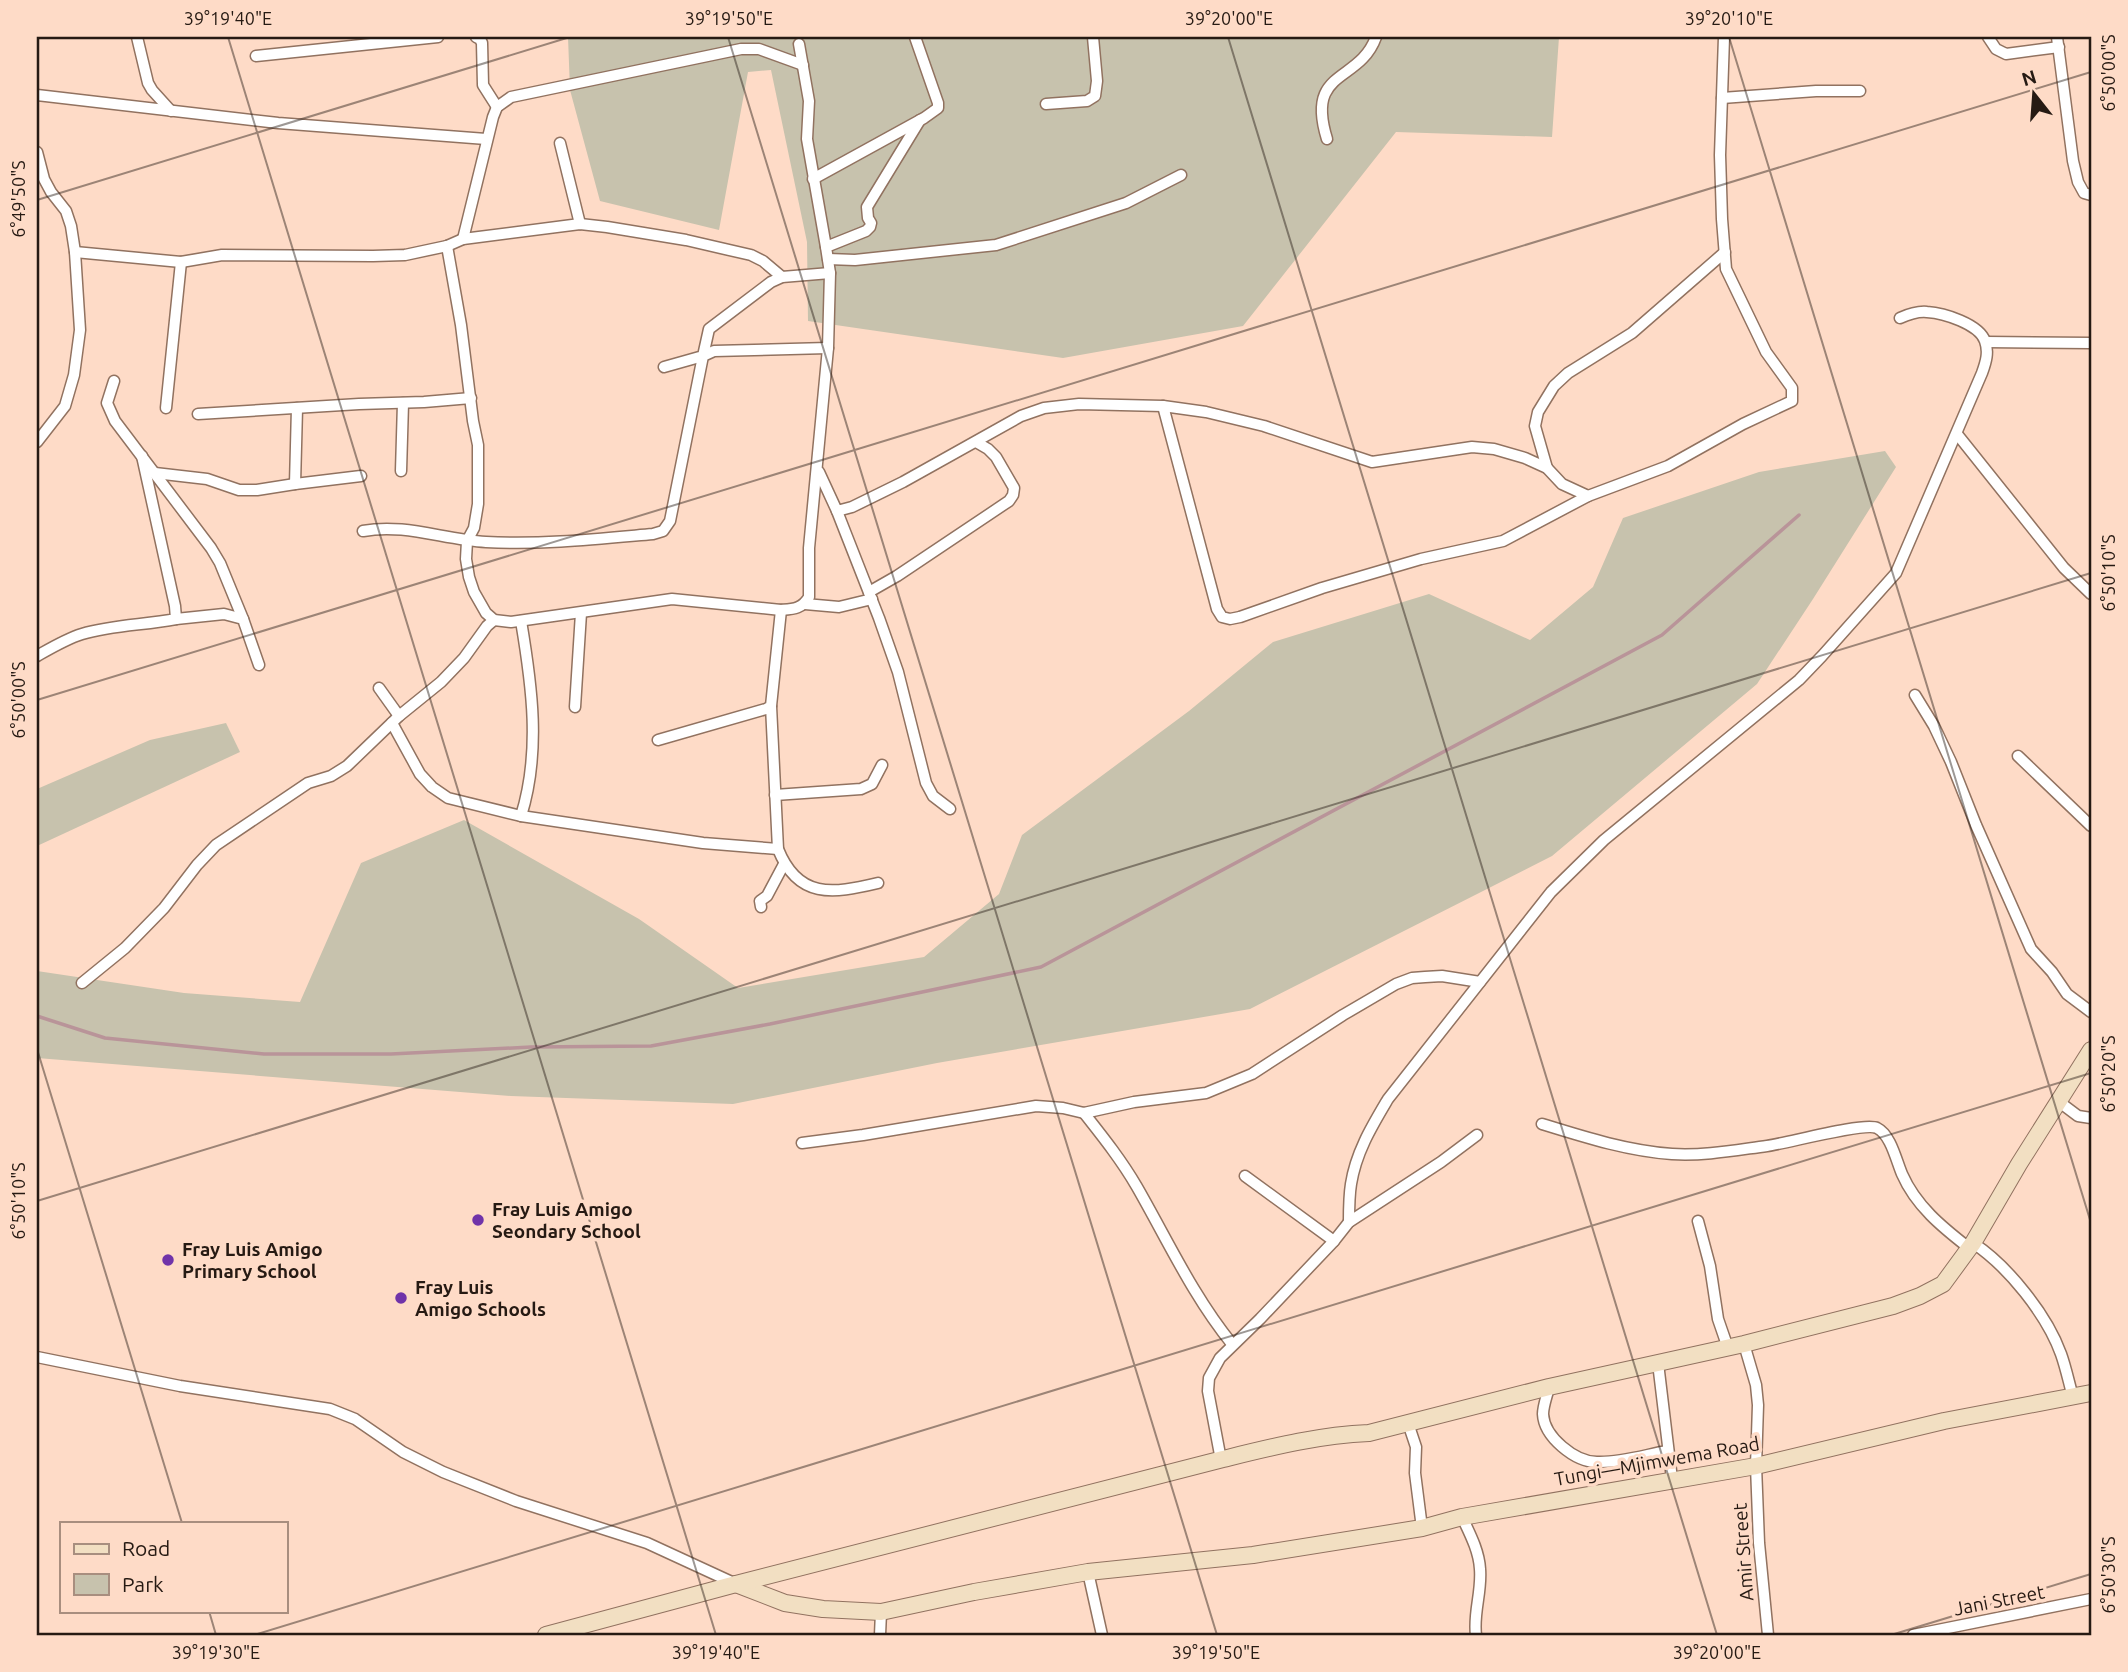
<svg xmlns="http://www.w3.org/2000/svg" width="2128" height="1672" font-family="Ubuntu,sans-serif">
<rect width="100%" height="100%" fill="#fedbc7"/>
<g fill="#c7c2ad">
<path d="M568,37H1559L1552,137L1396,132L1243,326L1063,358L808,321L807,242L771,70L748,72L719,230L600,201L570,90Z"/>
<path d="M1885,451L1896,467L1813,599L1757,684L1552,856L1250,1009L937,1063L733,1104L511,1096L37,1058V971L184,993L300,1002L361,863L464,820L639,919L738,988L924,957L999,894L1022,835L1189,711L1273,642L1429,594L1530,640L1593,587L1623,518L1759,472Z"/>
<path d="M226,723L240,752L37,846V789L150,740Z"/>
</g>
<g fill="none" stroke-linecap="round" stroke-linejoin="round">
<path stroke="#b99499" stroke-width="3.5" d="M37,1016L105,1038L264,1054H391L531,1047L651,1046L770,1024L1041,967L1662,635L1799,515"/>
<g stroke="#917260" stroke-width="13">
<g id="street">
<path d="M137,37L148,83L152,90L171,111"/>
<path d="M476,37L480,39L482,43L483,85L497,107"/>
<path d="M1988,37L1996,49L2006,54L2059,47"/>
<path d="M2057,37L2073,161L2078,182L2084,193L2091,195"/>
<path d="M799,44L809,101L807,139L826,247"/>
<path d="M256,56L438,37"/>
<path d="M37,95L278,123L486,139"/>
<path d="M1722,98L1816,91H1860"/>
<path d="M1046,104L1087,101L1095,96L1097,81L1093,37"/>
<path d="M1327,139C1305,68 1359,84 1376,37"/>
<path d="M560,143L580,224"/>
<path d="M37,152L44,179L51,192L66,211L71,226L75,252L80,330L74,375L65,406L37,442"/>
<path d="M813,179L924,118L938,108V103L915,37"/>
<path d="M463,239L493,117L497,107L511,97L741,49H759L803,65"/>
<path d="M447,246L461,325L473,421L478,445V504L474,528L467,541L466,559L469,577L474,592L486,613L494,620L511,622L672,599L781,610C793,609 802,609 809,597V548L828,348L830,273L826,247L866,231L870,227L871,223L868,218L867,207L920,120"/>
<path d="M75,252L181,262L222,255L373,256L405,255L447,246L463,239L580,224L607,227L686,240L751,255L763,261L782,277"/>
<path d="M828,259L855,260L996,245L1126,203L1181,175"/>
<path d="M1986,342L2091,343"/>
<path d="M664,367L703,356L709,329L771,282L782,277L830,273"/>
<path d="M114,381L107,403L115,421L211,548L220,563L243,619"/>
<path d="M1163,406L1217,609L1222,617L1230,619L1240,617L1322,588L1421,559L1503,541L1588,496L1668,466L1743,424L1792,401V388L1766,352L1726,269L1722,219L1720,155L1724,37"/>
<path d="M166,408L181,262"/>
<path d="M198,414L359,404L424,402L471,398"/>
<path d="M1957,434L2064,568L2091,594"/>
<path d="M1547,468L1535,426L1538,412L1554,386L1568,373L1632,333L1725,252"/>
<path d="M401,471L403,403"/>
<path d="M819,472L837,511L852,507L903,482L1021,416L1044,408L1079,404L1163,406L1206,412L1264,426L1372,462L1472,447L1494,449L1525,458L1547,468L1562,484L1588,496"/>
<path d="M155,473L207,479L239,490H257L295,484L361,476"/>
<path d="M295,484L297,408"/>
<path d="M837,511L879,618L898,672L926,783L933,796L950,809"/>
<path d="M363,531C405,523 444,540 486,542C542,545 597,539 653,534L663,531L670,521L703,356L714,351L828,348"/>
<path d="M869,592L897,576L1009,501L1013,495L1014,488L996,457L988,449L976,442"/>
<path d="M805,604L839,607L872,599"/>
<path d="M176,619L224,614L243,619L259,665"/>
<path d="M521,621C532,686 541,752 521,816"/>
<path d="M37,656C51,648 66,639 82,634C112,625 145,625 176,619L175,606L142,456"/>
<path d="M379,688L399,716"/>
<path d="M1915,695L1934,726L1951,762L1976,825L2031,949L2052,972L2067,994L2091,1012"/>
<path d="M771,706L778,849C798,899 832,894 878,883"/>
<path d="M575,707L581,613"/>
<path d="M392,723L420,774L432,787L448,798L521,816L703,843L778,849"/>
<path d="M658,740L766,709L771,706L781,610"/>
<path d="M2018,756L2091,826"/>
<path d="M775,795L861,789L872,784L882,765"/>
<path d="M761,907L760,901L767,896L784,864"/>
<path d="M82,983L125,948L164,908L197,865L216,845L308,783L331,776L347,766L399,716L441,682L464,658L487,626L494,620"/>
<path d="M2058,1101L2078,1116L2091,1118"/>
<path d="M1084,1113C1103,1137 1122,1161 1137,1187C1168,1241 1193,1296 1232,1344"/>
<path d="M1542,1124C1584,1137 1628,1151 1672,1154C1704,1156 1736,1150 1767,1146C1788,1143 1864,1122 1877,1128C1891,1135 1896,1160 1902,1174C1916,1206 1942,1227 1969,1248"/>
<path d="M802,1143L863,1135L1036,1106L1063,1108L1084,1113L1134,1102L1206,1093L1252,1074L1343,1015L1396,984L1412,978L1425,977L1442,976L1480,982"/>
<path d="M1245,1176L1334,1241"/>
<path d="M1698,1221L1710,1266L1718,1319L1728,1348"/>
<path d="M1349,1222C1349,1210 1349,1196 1351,1184C1356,1152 1372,1126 1388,1099L1551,892L1604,840L1799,680L1822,656L1896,573L1982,373C1986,362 1989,352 1985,341C1979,324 1944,313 1927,312C1917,311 1909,314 1900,318"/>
<path d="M1973,1243C2008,1266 2047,1315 2061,1354C2066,1368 2069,1383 2073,1397"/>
<path d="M1744,1344L1756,1385L1758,1405L1756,1466L1759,1543L1768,1635"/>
<path d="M37,1357L180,1386L330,1409L355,1419L403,1452L443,1472L516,1501L647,1543L736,1584"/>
<path d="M1658,1363L1672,1479"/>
<path d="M1549,1387C1547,1396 1543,1406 1543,1414C1544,1437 1575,1462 1597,1462C1619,1463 1645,1455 1667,1451"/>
<path d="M1408,1423L1416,1447L1415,1473L1422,1528"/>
<path d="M1221,1460L1208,1391L1209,1378L1220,1358L1260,1319L1334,1241L1349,1222L1441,1162L1477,1135"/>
<path d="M1462,1517C1470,1534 1479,1551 1480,1569C1482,1592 1473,1613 1476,1635"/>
<path d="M1088,1572L1102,1635"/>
<path d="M880,1635L881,1612"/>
<path d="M1913,1635L2091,1599"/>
</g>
</g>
<g stroke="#917260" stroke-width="18">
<g id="secondary">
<path d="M736,1584L785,1603L823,1609L881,1612L974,1592L1088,1572L1253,1555L1422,1528L1462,1517L1756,1466L1944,1421L2091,1393"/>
<path d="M546,1635L736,1584L1223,1459C1272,1447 1319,1435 1369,1433L1549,1387L1744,1344L1893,1306L1920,1296L1943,1284L1973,1243L2019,1164L2091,1050"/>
</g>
</g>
<use href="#street" stroke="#fff" stroke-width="10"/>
<use href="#secondary" stroke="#f2dfc2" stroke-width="16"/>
</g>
<path fill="none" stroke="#261a13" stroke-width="2" stroke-opacity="0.45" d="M228,37L716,1635M728,37L1217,1635M1228,37L1717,1635M1729,37L2091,1223M37,200L570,37M37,700L2091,72M37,1049L182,1523M37,1201L2091,573M209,1611L216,1635M254,1635L2091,1073M1891,1635L2091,1574"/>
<g fill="#7033a9" stroke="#fedbc7" stroke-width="2.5">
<circle cx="478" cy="1220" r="7"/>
<circle cx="168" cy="1260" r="7"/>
<circle cx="401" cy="1298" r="7"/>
</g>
<g text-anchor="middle" stroke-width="7" stroke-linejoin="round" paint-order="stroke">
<g font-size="19" font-weight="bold" fill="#261a13" stroke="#fedbc7" text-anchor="start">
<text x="492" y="1216">Fray Luis Amigo<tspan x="492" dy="22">Seondary School</tspan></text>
<text x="182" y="1256">Fray Luis Amigo<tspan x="182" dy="22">Primary School</tspan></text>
<text x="415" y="1294">Fray Luis<tspan x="415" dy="22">Amigo Schools</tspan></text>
</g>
<g font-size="19" fill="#261a13" stroke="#fedbc7">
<text transform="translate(1657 1461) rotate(-10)" y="7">Tungi—Mjimwema Road</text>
<text transform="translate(1743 1552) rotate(-94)" y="7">Amir Street</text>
<text transform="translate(1999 1600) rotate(-11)" y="7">Jani Street</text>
</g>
</g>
<rect width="2128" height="1672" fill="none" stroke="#fedbc7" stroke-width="77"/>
<rect x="60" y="1522" width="228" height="91" fill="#fedbc7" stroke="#a88e7f" stroke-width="2"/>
<rect x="74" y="1544" width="35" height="10" fill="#f2dfc2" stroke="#a88e7f" stroke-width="2"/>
<text x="122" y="1556" font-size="21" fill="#261a13">Road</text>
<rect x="74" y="1574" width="35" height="21" fill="#c7c2ad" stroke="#a88e7f" stroke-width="2"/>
<text x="122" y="1592" font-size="21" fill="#261a13">Park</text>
<g transform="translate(2034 94) rotate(343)" stroke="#fedbc7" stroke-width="5" paint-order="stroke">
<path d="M0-5L12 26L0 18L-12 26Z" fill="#261a13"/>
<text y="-10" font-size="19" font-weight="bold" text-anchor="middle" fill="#261a13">N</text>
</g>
<rect x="38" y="38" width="2052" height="1596" fill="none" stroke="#261a13" stroke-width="2.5"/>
<g font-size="18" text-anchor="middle" fill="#261a13">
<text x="228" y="25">39°19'40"E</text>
<text x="729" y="25">39°19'50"E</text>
<text x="1229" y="25">39°20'00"E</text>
<text x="1729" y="25">39°20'10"E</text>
<text transform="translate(2109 73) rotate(-90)" y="6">6°50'00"S</text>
<text transform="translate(19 199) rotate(-90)" y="6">6°49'50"S</text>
<text transform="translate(2109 573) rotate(-90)" y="6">6°50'10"S</text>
<text transform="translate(19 700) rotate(-90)" y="6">6°50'00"S</text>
<text transform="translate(2109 1074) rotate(-90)" y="6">6°50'20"S</text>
<text transform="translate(19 1201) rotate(-90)" y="6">6°50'10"S</text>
<text transform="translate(2109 1575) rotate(-90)" y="6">6°50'30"S</text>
<text x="216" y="1659">39°19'30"E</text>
<text x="716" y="1659">39°19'40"E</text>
<text x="1216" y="1659">39°19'50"E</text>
<text x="1717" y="1659">39°20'00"E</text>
</g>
</svg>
